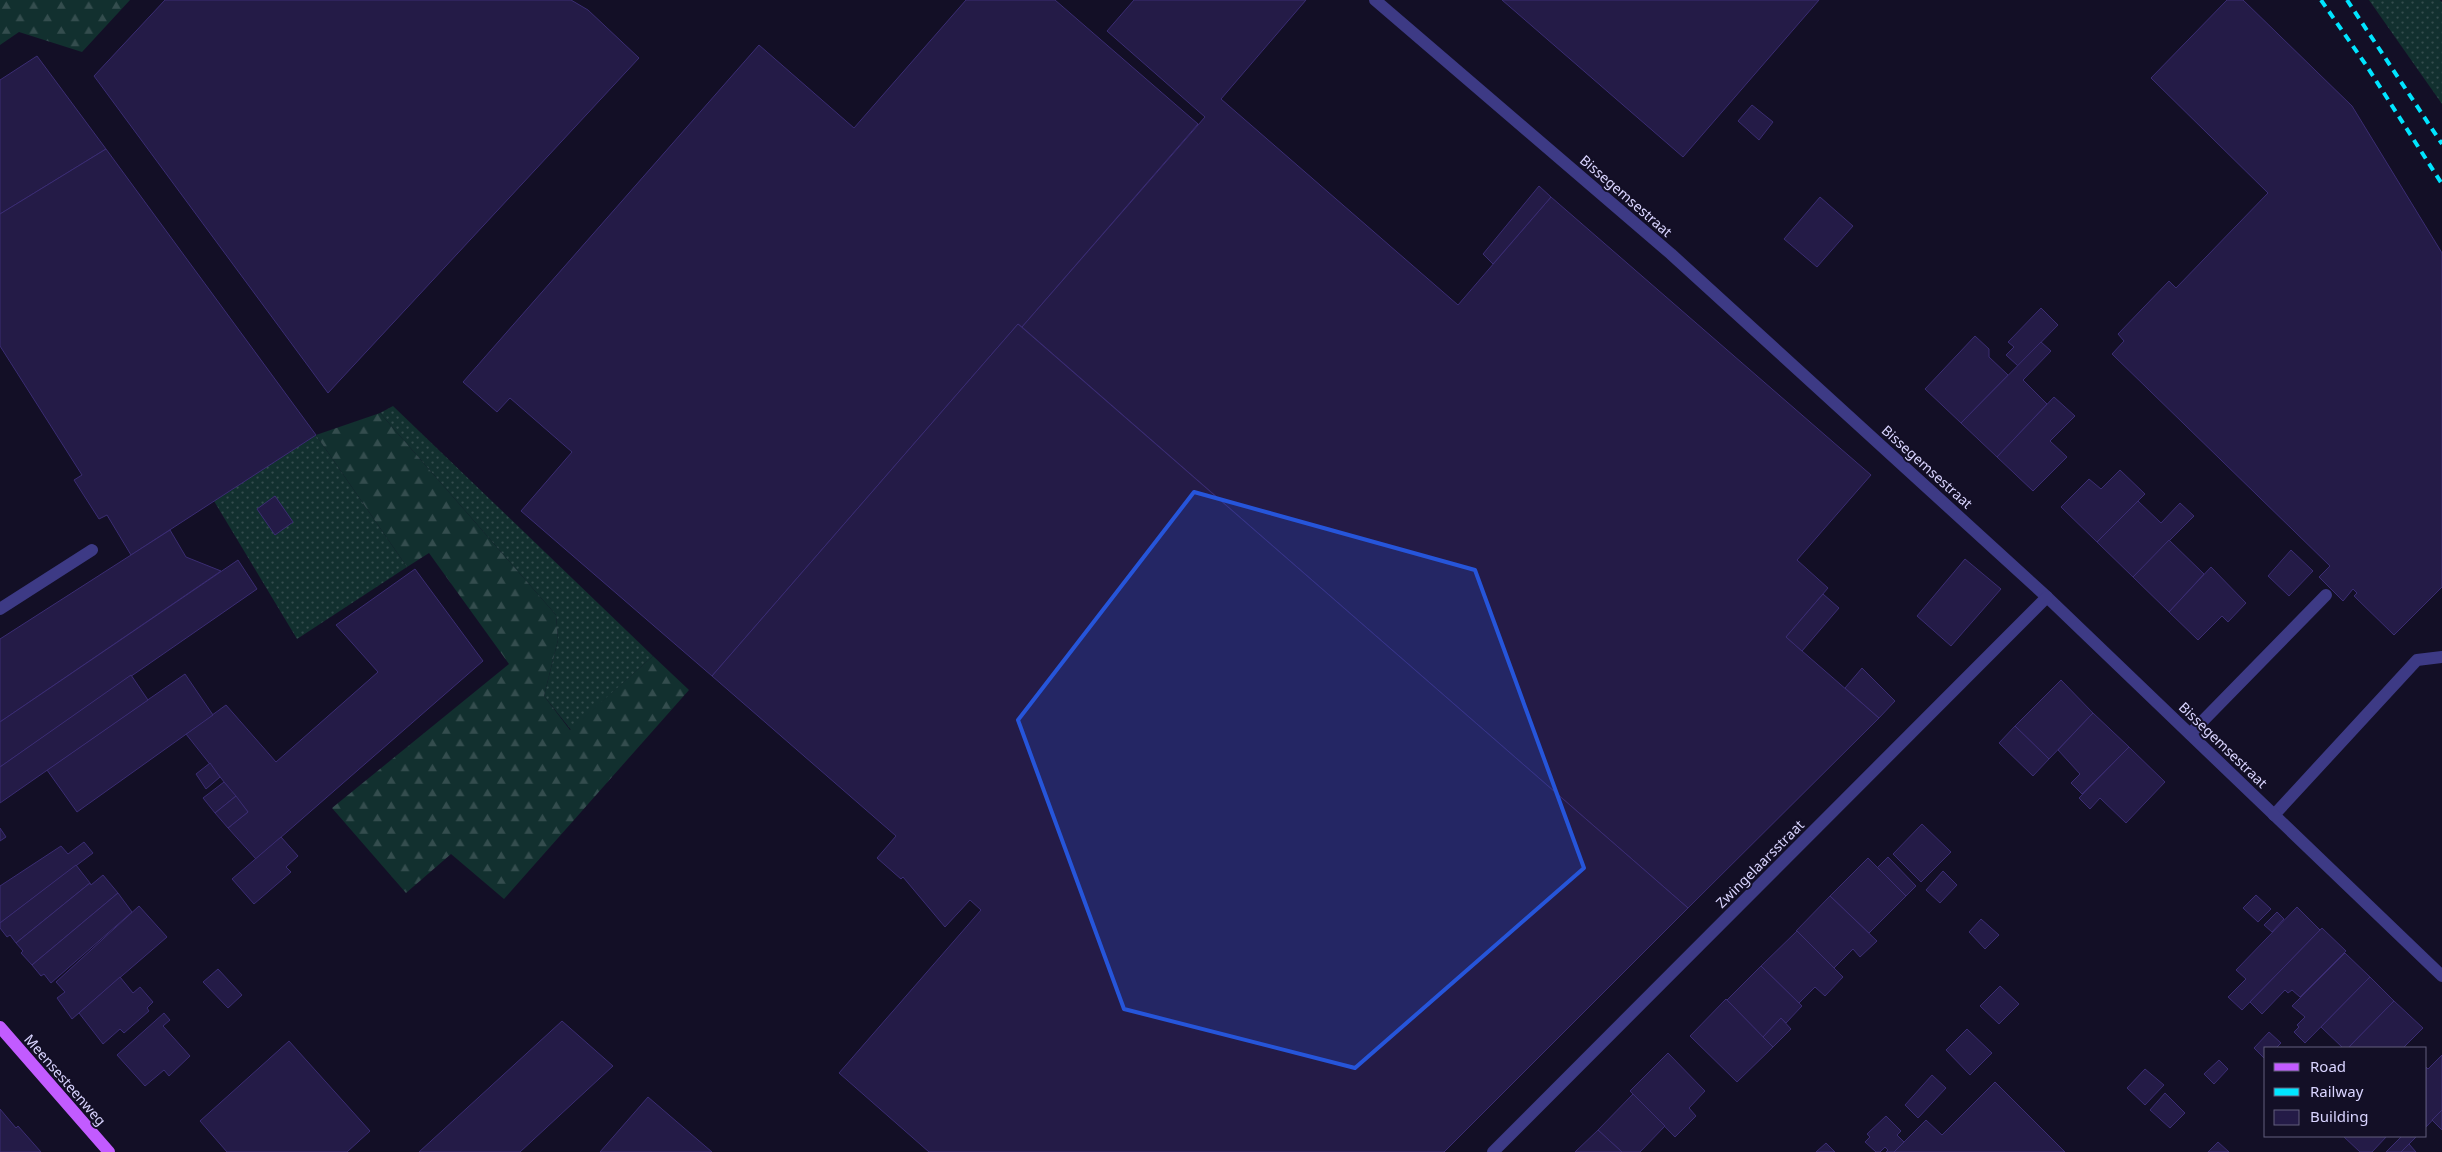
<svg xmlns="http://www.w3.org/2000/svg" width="2442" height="1152" font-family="'Noto Sans',sans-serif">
<defs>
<pattern id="grass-dots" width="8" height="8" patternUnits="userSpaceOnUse" patternTransform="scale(1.25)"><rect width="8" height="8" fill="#12302f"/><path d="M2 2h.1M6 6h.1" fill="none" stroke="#344d4e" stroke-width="1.8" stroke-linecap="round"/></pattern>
<pattern id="forest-firs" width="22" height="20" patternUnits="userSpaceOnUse" patternTransform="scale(1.25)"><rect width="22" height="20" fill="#12302f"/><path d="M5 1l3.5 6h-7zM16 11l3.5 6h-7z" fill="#344d4e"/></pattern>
</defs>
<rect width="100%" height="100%" fill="#130f26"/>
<g fill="url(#grass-dots)">
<path d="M2369,0H2440L2442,2V104Z"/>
<path d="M393,406L653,656L571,730L544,696L558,640L556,615L380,413Z"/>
<path d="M316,435L407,567L297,639L214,501Z"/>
</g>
<g fill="url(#forest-firs)">
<path d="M0,0H130L82,52L19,32L0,45Z"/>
<path d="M380,413L556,615L558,640L544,696L570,730L653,656L689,690L504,899L451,854L406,893L332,808L509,664L429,553L407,567L316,435Z"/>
</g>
<g fill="#241b47" stroke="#3b2d73">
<path d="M165,0H571L588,10L639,58L328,393L94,76Z"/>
<path d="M966,0H1055L1198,124L1022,327L1018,324L712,676L521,511L572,452L510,398L497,412L463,382L759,45L854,128Z"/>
<path d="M1134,0H1306L1221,99L1458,305L1551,197L1871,475L1797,560L1828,588L1786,637L1879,718L1688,908L1022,327L1205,117L1107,31Z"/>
<path d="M1502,0H1819L1683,157Z"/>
<path d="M2227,0H2243L2352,106L2442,253V587L2394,635L2354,596L2357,593L2353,589L2343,601L2319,577L2330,566L2112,354L2124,341L2118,334L2169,281L2176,288L2268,193L2151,78Z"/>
<path d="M37,56L106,149L0,214V80Z"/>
<path d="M1752,105L1773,122L1759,140L1738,121Z"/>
<path d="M106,149L316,435L131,555L107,515L99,519L74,480L82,475L0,346V214Z"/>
<path d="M1539,186L1551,197L1493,264L1483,254Z"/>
<path d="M1820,197L1853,226L1817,267L1784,239Z"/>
<path d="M2041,308L2058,325L2018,366L2006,355L2014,347L2008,342Z"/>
<path d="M1018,324L1688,908L1444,1152H929L839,1073L981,910L970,900L945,927L903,877L901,879L877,858L896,836L712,676Z"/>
<path d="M1975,336L1989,349V357L2008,375L1961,423L1925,389Z"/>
<path d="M2041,342L2051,351L2023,380L2047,404L1997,457L1961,423Z"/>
<path d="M2054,397L2075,416L2050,441L2067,457L2033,491L1997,457Z"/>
<path d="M2120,470L2145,494L2097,542L2061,507L2089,479L2101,489Z"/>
<path d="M275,496L293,522L275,535L257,509Z"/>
<path d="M2138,501L2161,523L2180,503L2194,516L2133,577L2097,542Z"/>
<path d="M170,530L186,557L221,571L0,722V639Z"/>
<path d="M2169,540L2204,574L2169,612L2133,577Z"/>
<path d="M2291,550L2313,571L2289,596L2268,576Z"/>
<path d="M1965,559L2001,589L1951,646L1917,616Z"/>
<path d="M238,560L257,589L0,767V722Z"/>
<path d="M2211,567L2246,603L2228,622L2222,616L2198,640L2169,612Z"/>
<path d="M415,569L483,661L256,859L228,828L248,812L186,734L226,705L276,762L378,672L336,625Z"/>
<path d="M1823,594L1839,608L1802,651L1786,637Z"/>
<path d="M1862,668L1895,701L1879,718L1845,688Z"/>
<path d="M185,674L213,715L77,812L47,770Z"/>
<path d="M131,675L148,700L0,803V767Z"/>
<path d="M2061,680L2093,713L2049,759L2015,726Z"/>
<path d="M2093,713L2129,747L2082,794L2071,783L2080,774L2058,750Z"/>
<path d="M2015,726L2049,759L2033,776L1999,743Z"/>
<path d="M2129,747L2165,782L2126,823L2100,798L2090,809L2079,798Z"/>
<path d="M210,763L220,777L206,789L196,774Z"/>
<path d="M224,782L236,796L215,813L203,798Z"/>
<path d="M236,796L248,812L228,828L215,813Z"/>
<path d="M1922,824L1951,852L1921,882L1893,854Z"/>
<path d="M0,828L6,837L0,841Z"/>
<path d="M281,837L298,856L286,867L291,872L254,904L232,879Z"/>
<path d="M84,842L93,853L0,923V886L61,846L68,854Z"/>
<path d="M1888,857L1916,886L1906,896L1877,868Z"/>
<path d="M1868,858L1906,896L1869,933L1830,896Z"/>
<path d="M76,865L90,883L16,943L10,935L7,937L0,928V923Z"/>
<path d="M1943,871L1957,885L1940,903L1926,890Z"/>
<path d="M103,875L118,893L32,965L21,953L23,951L16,943L90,883L91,885Z"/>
<path d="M118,893L132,912L51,983L44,974L41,976L32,965Z"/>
<path d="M2256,895L2271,909L2258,922L2243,908Z"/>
<path d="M1830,896L1877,941L1860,957L1853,949L1834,968L1796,931Z"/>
<path d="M139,906L167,937L72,1019L57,998L65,992L56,982Z"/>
<path d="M2297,907L2320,930L2242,1010L2228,997L2246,979L2236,970Z"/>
<path d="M2277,912L2284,919L2272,932L2264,925Z"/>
<path d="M1981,919L1999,935L1985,949L1969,932Z"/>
<path d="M2322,928L2346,951L2300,997L2292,990L2288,993L2285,990L2262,1014L2250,1002Z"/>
<path d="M1797,931L1843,977L1825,996L1815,987L1799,1003L1761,966Z"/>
<path d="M2345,953L2370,977L2305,1043L2294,1032L2299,1027L2297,1025L2305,1017L2292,1006Z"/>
<path d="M1761,966L1802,1006L1786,1023L1781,1018L1763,1037L1727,1000Z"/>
<path d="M218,969L242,995L228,1008L203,982Z"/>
<path d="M120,977L133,993L140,987L153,1002L147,1008L149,1011L124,1033L120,1029L103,1044L79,1013Z"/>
<path d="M2370,977L2394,1001L2348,1048H2343L2321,1027Z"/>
<path d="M2000,986L2019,1004L1999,1024L1980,1006Z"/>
<path d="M1726,999L1773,1047L1737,1082L1690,1036Z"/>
<path d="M2394,1001L2423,1028L2403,1048H2348Z"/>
<path d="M164,1013L170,1020L163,1026L190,1056L169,1076L164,1070L145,1086L117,1055Z"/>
<path d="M1781,1018L1791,1029L1773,1047L1763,1037Z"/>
<path d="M562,1021L613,1066L520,1152H419Z"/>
<path d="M1967,1029L1992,1053L1970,1075L1946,1050Z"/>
<path d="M2269,1032L2281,1043L2276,1048H2266V1060L2254,1048Z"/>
<path d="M289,1041L370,1131L347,1152H227L200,1121Z"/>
<path d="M1668,1053L1705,1091L1689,1108L1696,1116L1675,1137L1630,1091Z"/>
<path d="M2442,1055V1110L2426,1127V1067L2428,1069Z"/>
<path d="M2219,1060L2228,1069L2214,1084L2204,1074Z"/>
<path d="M2145,1069L2164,1085L2145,1105L2127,1088Z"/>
<path d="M1932,1075L1946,1088L1918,1118L1905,1105Z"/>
<path d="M1995,1082L2065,1152H1894L1926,1120L1942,1135Z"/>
<path d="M2165,1093L2185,1113L2170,1128L2150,1110Z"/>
<path d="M1633,1094L1665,1126L1640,1152H1622L1598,1130Z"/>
<path d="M648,1097L712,1152H600Z"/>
<path d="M0,1109L16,1128L18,1126L41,1152H0Z"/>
<path d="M2442,1110V1130L2432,1120Z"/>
<path d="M1886,1116L1901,1131L1897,1135L1904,1142L1894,1152H1886L1888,1150L1885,1147L1880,1152H1876L1865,1142L1870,1137L1867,1134Z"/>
<path d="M1598,1130L1622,1152H1575Z"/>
<path d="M2343,1136H2387L2372,1152H2360Z"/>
<path d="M2402,1136H2417L2401,1152H2386Z"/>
<path d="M2218,1142L2229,1152H2208Z"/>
<path d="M1826,1143L1835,1152H1816Z"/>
<path d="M2409,1144L2416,1152H2401Z"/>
</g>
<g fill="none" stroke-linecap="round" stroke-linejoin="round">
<g stroke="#3d3a85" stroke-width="12">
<path d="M0,609L92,550"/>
<path d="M2190,734L2326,595"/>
<path d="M2274,815L2417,660L2442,657"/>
</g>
<g stroke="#3d3a85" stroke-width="12">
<path d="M1375,0L1671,254L2047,597L2442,976"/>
<path d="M1493,1152L2047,597"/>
</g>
<path stroke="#c25bff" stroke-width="12" d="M0,1027L109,1152"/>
<g stroke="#00e5ff" stroke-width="4" stroke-dasharray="8 6" stroke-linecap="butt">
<path d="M2321,0L2366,65L2442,184"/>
<path d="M2347,0L2442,144"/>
</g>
</g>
<path fill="#2655da" fill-opacity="0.2" stroke="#2655da" stroke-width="4" stroke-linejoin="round" d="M1194,492L1475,570L1584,868L1355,1068L1124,1009L1018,720Z"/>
<g text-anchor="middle" stroke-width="4" stroke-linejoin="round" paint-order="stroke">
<g font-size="14" fill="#d9d4ff" stroke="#130f26">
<text transform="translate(1626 196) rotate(41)" y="5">Bissegemsestraat</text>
<text transform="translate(1927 467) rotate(42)" y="5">Bissegemsestraat</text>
<text transform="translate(2223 745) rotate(44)" y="5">Bissegemsestraat</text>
<text transform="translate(1760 864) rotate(-45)" y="5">Zwingelaarsstraat</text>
<text transform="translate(65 1080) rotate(49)" y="5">Meensesteenweg</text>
</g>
</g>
<rect x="2264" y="1047" width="162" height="90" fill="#130f26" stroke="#625e7d"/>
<rect x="2274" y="1063" width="25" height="8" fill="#c25bff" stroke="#625e7d"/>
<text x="2310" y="1072" font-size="15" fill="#d9d4ff">Road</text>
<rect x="2274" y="1088" width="25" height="8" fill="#00e5ff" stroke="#625e7d"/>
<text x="2310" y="1097" font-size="15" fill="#d9d4ff">Railway</text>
<rect x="2274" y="1110" width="25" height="15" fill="#241b47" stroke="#625e7d"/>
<text x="2310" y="1122" font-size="15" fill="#d9d4ff">Building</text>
</svg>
